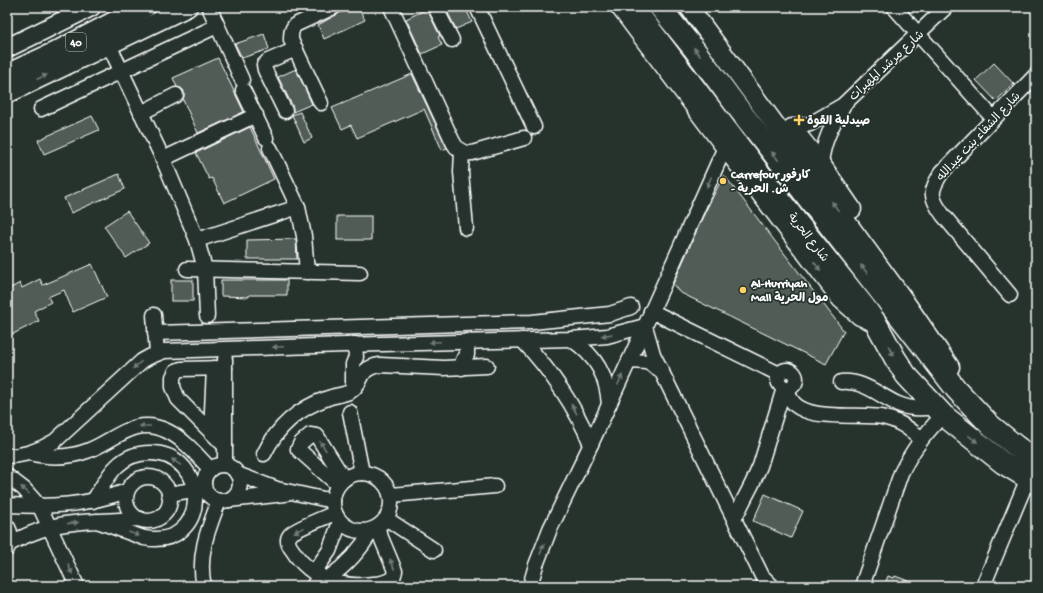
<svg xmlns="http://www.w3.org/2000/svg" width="1043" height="593" font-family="'Gochi Hand','Playpen Sans Arabic',sans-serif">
<rect width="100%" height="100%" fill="#26332d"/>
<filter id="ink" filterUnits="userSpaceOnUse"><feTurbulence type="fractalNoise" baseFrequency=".025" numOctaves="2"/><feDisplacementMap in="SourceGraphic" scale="8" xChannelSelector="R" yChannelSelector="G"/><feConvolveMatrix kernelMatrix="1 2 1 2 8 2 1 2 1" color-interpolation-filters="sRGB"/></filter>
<g filter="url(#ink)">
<g fill="#515c57" stroke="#fff">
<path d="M354,7H358L365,20L324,39L318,25L341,12Z"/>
<path d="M445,7H465L472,22L456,29Z"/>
<path d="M427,9L440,36L438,37L442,45L422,54L406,19Z"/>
<path d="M264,34L269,49L242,58L235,44Z"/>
<path d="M218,58L244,112L198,133L183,100L184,96V91L181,88L177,87L173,78Z"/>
<path d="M994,63L1014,84L996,101L976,80Z"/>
<path d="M296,69L312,104L293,112V107L278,77Z"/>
<path d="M412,74L447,148L442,150L424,109L357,138L351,125L342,129L332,108Z"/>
<path d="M300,112L312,138L304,142L292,115Z"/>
<path d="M92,116L99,130L44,154L38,140Z"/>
<path d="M250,127L274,179L224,203L212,178L209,179L196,153Z"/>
<path d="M119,174L125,189L71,213L64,198Z"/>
<path d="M724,175L844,331L826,364L679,292L673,284L705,212Z"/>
<path d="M127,211L149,243L126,258L104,226Z"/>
<rect x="337" y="216" width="34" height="24"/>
<path d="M296,239L297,259H247V240Z"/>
<path d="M92,264L107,297L73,312L64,290L48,297L51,302L34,311L39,321L7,337V290L20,283L22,288L40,279L43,285Z"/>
<rect x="171" y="280" width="22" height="21"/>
<path d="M221,280H287V295H249V297L221,296Z"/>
<path d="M765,494L803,511L791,538L753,521Z"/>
<path d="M888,576L894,578L895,576L919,585L918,586H884Z"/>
</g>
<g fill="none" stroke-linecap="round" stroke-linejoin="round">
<g stroke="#fff" stroke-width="17">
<g id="minor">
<path d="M209,7L242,80"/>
<path d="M391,7L452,140C456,149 462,154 472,153L524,138"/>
<path d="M435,7L452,40"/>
<path d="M477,7L534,127"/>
<path d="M894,7L993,118"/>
<path d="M109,45L163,159L197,240L205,269L207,316"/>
<path d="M243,90L266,138"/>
<path d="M321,103L291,40C291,34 291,30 295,25L334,7"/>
<path d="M41,109L217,26"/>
<path d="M285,111L265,70L264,65L268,61L296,49"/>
<path d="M141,113L176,95"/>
<path d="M792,127L810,124L843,105L946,7"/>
<path d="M270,148L298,207L304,236L307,272"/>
<path d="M462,152L461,172L466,228"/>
<path d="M163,159L256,115"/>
<path d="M821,164C823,142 832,125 843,106"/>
<path d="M197,240L298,207"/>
<path d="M187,269L360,273"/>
<path d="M1010,295L943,215C929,196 930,191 942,172L1036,75"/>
<path d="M651,311L779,374"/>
<path d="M154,315L157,353"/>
<path d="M645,326L653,354L762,576L772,586"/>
<path d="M155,333L532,322L610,314L631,307"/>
<path d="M571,339C596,356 607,375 609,405"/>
<path d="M522,340C551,371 574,404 591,444"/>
<path d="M629,361L647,362L662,371"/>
<path d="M462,368L463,360L467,355V341"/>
<circle cx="787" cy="379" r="9"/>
<path d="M841,382C864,380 878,395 898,404C909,409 922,409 934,407"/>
<path d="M788,388C788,427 863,411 886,418C900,421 910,430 921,438"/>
<path d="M353,389V364L356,357L355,344"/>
<path d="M350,412L362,473"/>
<path d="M211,432L214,368"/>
<path d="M225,446L178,399L173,387V377L176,371L181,369L225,368"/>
<path d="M30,453C49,458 68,458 87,451C115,441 134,415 167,431C184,439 197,455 210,469"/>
<path d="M264,454C277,427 299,408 328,398C335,395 345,395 351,391C364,382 358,368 380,365L444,368L487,366"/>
<path d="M7,456C25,456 40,450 55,441L142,361L149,357L164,351L345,345L571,339L607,336L645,326"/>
<circle cx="222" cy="483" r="18"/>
<path d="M225,465V359"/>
<circle cx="362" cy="502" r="29"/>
<path d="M237,474L277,489L333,501"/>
<path d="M7,476L24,489L40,507L77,586"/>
<circle cx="148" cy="499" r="22"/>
<path d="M338,485L300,451L298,449L301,443L310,435L317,436L344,479"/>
<path d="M169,494L204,488"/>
<path d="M391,495L495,486"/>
<path d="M229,500L285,494"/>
<path d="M93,501C101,490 107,475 117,466C126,457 138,453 150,453C211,453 211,550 144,538L97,521"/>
<path d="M7,505C52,507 84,506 127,491"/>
<path d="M335,513C326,517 295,529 291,534C285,540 289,546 293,551C310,578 342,589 373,584C380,584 387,582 393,578L395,571L377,528"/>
<path d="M387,519L434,550"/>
<path d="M734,519L752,484L760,466L784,388"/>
<path d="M7,526C12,533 11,541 7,549"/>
<path d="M9,544C22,537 36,531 50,527C79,520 110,521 140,519"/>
<path d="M314,572L329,551L340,522"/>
<path d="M327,579C346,566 360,551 372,530"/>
<path d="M204,586C197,556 208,529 219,501"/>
<path d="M313,586L320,576"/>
<path d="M530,586L536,565L550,529L591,444L645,326L725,147"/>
<path d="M862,586L901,473C913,449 924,435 943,415"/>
<path d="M983,586L1028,478"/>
</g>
</g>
<g stroke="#fff" stroke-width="21">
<g id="major">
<path d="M620,7L725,147L841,299L860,316L876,323"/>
<path d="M689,7L901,296L950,367"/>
<path d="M7,48L91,7"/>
<path d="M7,94L188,7"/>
<path d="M792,128L821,164L852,209"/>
</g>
</g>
<g stroke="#fff" stroke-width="24">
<g id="highway">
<path d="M633,7L796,221L863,305L876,323L895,358L906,375L943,415L1003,463L1036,483"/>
<path d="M660,7L694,49L738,108L956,389L990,425L1017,447L1036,460"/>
<path d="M7,75L55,53L144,7"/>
</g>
</g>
<use href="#minor" stroke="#26332d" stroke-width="14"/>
<use href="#major" stroke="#26332d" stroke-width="18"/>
<use href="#highway" stroke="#26332d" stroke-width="21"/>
</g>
<defs><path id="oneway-solid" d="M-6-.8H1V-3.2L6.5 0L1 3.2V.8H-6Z"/></defs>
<g fill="#727a76">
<use href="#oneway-solid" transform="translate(697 52) rotate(-127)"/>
<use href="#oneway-solid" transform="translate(42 77) rotate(-25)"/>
<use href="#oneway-solid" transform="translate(775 156) rotate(-128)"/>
<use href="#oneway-solid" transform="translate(709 182) rotate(114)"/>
<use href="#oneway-solid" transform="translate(835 206) rotate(-126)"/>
<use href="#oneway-solid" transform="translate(817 266) rotate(53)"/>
<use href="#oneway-solid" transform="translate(864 269) rotate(-128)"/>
<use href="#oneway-solid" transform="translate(607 335) rotate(171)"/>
<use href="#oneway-solid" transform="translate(435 342) rotate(178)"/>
<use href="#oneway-solid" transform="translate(278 347) rotate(178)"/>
<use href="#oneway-solid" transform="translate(891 351) rotate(62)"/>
<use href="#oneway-solid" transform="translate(137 365) rotate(139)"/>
<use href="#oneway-solid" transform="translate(620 380) rotate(-66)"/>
<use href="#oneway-solid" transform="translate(574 409) rotate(-119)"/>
<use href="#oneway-solid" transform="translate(145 426) rotate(180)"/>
<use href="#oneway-solid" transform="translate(973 439) rotate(38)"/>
<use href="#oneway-solid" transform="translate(323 446) rotate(-123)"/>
<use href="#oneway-solid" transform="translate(176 462) rotate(-145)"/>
<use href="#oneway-solid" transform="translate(25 490) rotate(-138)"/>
<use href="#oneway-solid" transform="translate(73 523) rotate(-6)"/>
<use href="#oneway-solid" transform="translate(299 530) rotate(155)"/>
<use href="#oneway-solid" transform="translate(134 534) rotate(20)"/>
<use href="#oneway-solid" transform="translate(542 549) rotate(-70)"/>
<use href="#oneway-solid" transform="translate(392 564) rotate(-113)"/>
<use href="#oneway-solid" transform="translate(70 569) rotate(67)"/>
</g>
</g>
<g fill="#ffd166" stroke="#26332d" stroke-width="1.5">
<path d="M797 114h4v4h4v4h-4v4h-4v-4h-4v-4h4z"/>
<circle cx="723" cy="181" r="4"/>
<circle cx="743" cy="290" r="4"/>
</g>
<g text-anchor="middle" stroke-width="3.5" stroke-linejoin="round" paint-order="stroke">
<rect fill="#26332d" stroke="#bec2c0" stroke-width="1" x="66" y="33" width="20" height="18" rx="3"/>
<g font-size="11" font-weight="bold" fill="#fff">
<text x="76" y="46">40</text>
</g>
<g font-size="12" fill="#fff" stroke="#26332d">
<text transform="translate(886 65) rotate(-43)" y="4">شارع مرشد المهيرات</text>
<text transform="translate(978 136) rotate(-47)" y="4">شارع الشفاء بنت عبدالله</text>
<text transform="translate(809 237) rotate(52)" y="4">شارع الحرية</text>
</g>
<g font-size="12" font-weight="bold" fill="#fff" stroke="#26332d" text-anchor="start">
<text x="807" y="124">صيدلية القوة</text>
<text x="731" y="178">Carrefour كارفور<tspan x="731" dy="14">- ش. الحرية</tspan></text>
<text x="751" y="287">ِAl-Hurriyah<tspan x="751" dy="14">Mall مول الحرية</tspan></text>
</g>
</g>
<rect width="1043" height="593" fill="none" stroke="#26332d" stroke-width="24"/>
<rect x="12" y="12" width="1019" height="569" fill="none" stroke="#fff" stroke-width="1.5" filter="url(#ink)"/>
</svg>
